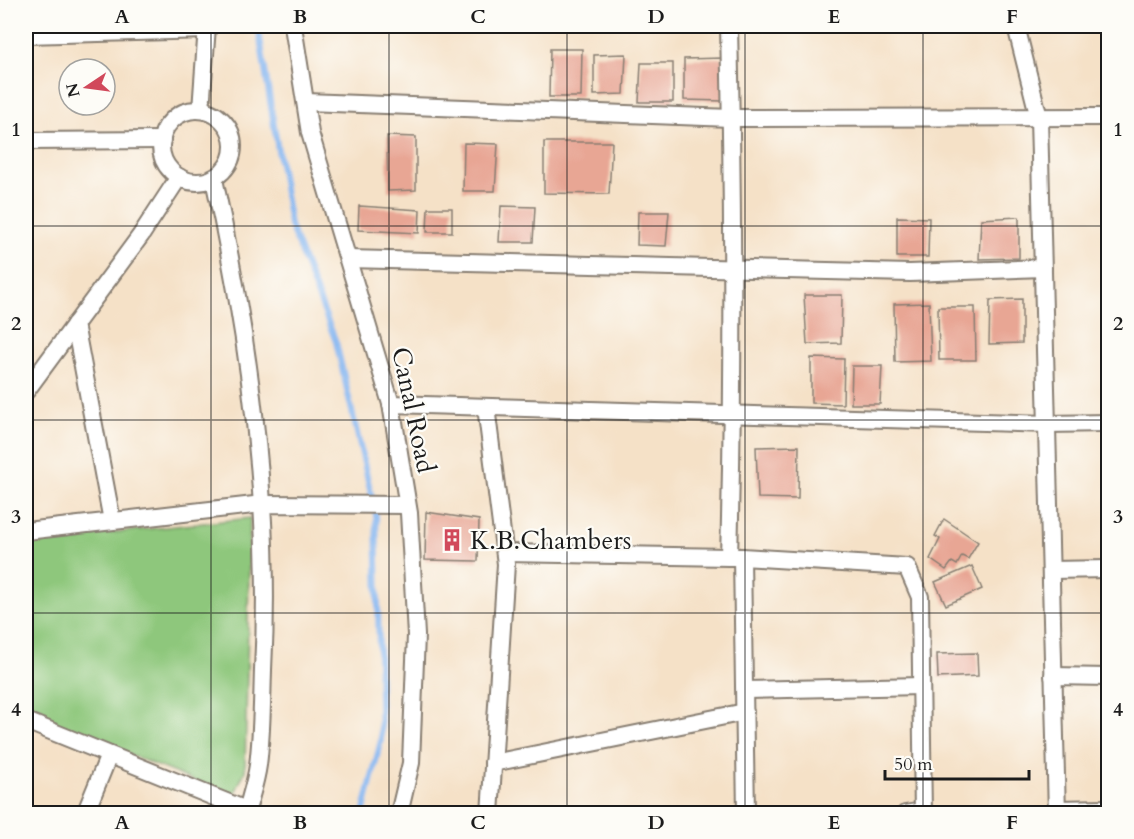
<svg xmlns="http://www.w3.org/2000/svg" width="1134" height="839" font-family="Cardo,serif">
<rect width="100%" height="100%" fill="#fdfcf7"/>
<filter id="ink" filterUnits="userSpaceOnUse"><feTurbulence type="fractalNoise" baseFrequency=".0167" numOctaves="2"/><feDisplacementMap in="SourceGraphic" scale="12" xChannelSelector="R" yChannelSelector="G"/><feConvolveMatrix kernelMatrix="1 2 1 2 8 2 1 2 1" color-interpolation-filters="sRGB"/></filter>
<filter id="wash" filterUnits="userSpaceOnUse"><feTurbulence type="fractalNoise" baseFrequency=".008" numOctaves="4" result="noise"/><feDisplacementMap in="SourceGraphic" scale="24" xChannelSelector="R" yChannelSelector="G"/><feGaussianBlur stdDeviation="1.35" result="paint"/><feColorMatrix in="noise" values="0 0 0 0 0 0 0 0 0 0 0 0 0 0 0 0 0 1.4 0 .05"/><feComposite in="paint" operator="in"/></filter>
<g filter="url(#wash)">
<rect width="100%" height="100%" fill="#f5e1c7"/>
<path fill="#8ec77b" stroke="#55724c" stroke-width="1.5" d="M250,518L245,771L233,797L26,712V542Z"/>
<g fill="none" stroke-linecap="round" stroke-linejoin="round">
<path stroke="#84b5f0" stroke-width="6" d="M258,26L290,225L336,342L376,515L381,740L363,814"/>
</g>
<g id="blocks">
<g fill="#e8a694">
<path d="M889,26H925V32L889,33Z"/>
<path d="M550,49H582L581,97H549Z"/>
<path d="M626,54L624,94L594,95V55Z"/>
<path d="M723,58L724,101L684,100V59Z"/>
<path d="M641,63H673V102H639Z"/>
<path d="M387,136L416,137V190L388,191Z"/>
<path d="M544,142H612L609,194L544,193Z"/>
<path d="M464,143L498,144L495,191H463Z"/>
<path d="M359,206L420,210L419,233L358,230Z"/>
<path d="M501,206L535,207L533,242H499Z"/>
<path d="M428,208H452V232H427Z"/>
<path d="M638,212H669L666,246L637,245Z"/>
<path d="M897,217L929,218L928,257H897Z"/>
<path d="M1019,217V258L979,259L981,219Z"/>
<path d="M804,295H842L841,343L807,344Z"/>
<path d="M1022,299V343L989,344L990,300Z"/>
<path d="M929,303L931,361L895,362L894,304Z"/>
<path d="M938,307H975L976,360H939Z"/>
<path d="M811,358L844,359L843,404L811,403Z"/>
<path d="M852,366H882L880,404H851Z"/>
<path d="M799,446L798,499L758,498L756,447Z"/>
<path d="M426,512L479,520L478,561L425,560Z"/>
<path d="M944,519L978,542L968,559L962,556L957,565L952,562L946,570L930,559L940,539L935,536Z"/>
<path d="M972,566L982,589L946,605L935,582Z"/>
<path d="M977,653L978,676L938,678L937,654Z"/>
</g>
</g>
</g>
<g filter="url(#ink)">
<use href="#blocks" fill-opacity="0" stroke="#887e72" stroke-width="1.5"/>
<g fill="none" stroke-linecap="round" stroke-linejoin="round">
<g stroke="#887e72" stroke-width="20">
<g id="street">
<path d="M293,26L310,133L391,404L409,513L416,635L411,763L399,814"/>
<path d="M729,26C733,203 734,380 729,557H742L746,814"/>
<path d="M1016,26L1039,118L1057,814"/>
<path d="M26,35L207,30"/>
<path d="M306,102L731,118L1108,117"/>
<path d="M201,110L207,26"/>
<circle cx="197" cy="146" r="36"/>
<path d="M26,141L162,140"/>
<path d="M214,179C249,339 272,505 263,670C262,701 262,734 258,765C256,781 250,798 246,814"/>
<path d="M348,259L910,273L1043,268"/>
<path d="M75,324L112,521"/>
<path d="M26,391L141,235L179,177"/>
<path d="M391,404L1047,424L1108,423"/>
<path d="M486,407L506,564L490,814"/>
<path d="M26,531L263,504L407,505"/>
<path d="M505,553L729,557"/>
<path d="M742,557L907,567L920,597L923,814"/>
<path d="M1051,570L1108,569"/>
<path d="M1053,676L1108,677"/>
<path d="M745,690L921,686"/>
<path d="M26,721L246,810"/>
<path d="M493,763L745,712"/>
<path d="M1056,809L1108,808"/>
<path d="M85,814L109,755"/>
<path d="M905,814L923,811"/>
</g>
</g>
<use href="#street" stroke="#fff" stroke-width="16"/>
</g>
</g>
<path fill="none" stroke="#1c1c1c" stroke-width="1.5" stroke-opacity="0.55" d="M211,26V814M389,26V814M567,26V814M745,26V814M923,26V814M26,226H1108M26,420H1108M26,613H1108"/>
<defs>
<g id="building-bare" transform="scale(1.8)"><path d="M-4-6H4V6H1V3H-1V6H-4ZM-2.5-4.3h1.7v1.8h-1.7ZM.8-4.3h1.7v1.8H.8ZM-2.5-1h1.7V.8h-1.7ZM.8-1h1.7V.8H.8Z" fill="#d1495b" stroke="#fdfcf7" stroke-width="2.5" paint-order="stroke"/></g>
</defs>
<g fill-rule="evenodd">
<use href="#building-bare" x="452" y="540"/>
</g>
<g text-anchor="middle" stroke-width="4.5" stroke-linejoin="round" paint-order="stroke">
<g font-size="26" fill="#1c1c1c" stroke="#fdfcf7">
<text transform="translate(414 410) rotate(78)" y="9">Canal Road</text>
</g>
<g font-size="26" fill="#1c1c1c" stroke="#fdfcf7" text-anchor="start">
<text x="470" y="549">K.B.Chambers</text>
</g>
</g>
<rect width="1134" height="839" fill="none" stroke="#fdfcf7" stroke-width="66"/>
<g transform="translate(87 87) rotate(257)"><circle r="28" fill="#fdfcf7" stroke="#a3a29f" stroke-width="1.5"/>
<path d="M0-4.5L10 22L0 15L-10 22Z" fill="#d1495b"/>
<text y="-9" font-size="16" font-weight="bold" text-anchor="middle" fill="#1c1c1c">N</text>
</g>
<path d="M885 770v9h144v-9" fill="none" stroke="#1c1c1c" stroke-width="3"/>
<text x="894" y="770" font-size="18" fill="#1c1c1c" stroke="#fdfcf7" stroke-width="4.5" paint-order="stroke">50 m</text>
<rect x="33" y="33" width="1068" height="773" fill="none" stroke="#1c1c1c" stroke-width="2"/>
<g font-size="20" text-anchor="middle" font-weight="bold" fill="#1c1c1c">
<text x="122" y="23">A</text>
<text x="300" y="23">B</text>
<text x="478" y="23">C</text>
<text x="656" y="23">D</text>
<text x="834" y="23">E</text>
<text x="1012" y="23">F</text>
<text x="16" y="136">1</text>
<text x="1118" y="136">1</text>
<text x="16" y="330">2</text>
<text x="1118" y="330">2</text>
<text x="16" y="523">3</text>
<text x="1118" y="523">3</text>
<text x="16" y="716">4</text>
<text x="1118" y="716">4</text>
<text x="122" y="829">A</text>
<text x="300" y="829">B</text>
<text x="478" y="829">C</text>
<text x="656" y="829">D</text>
<text x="834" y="829">E</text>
<text x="1012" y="829">F</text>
</g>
</svg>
